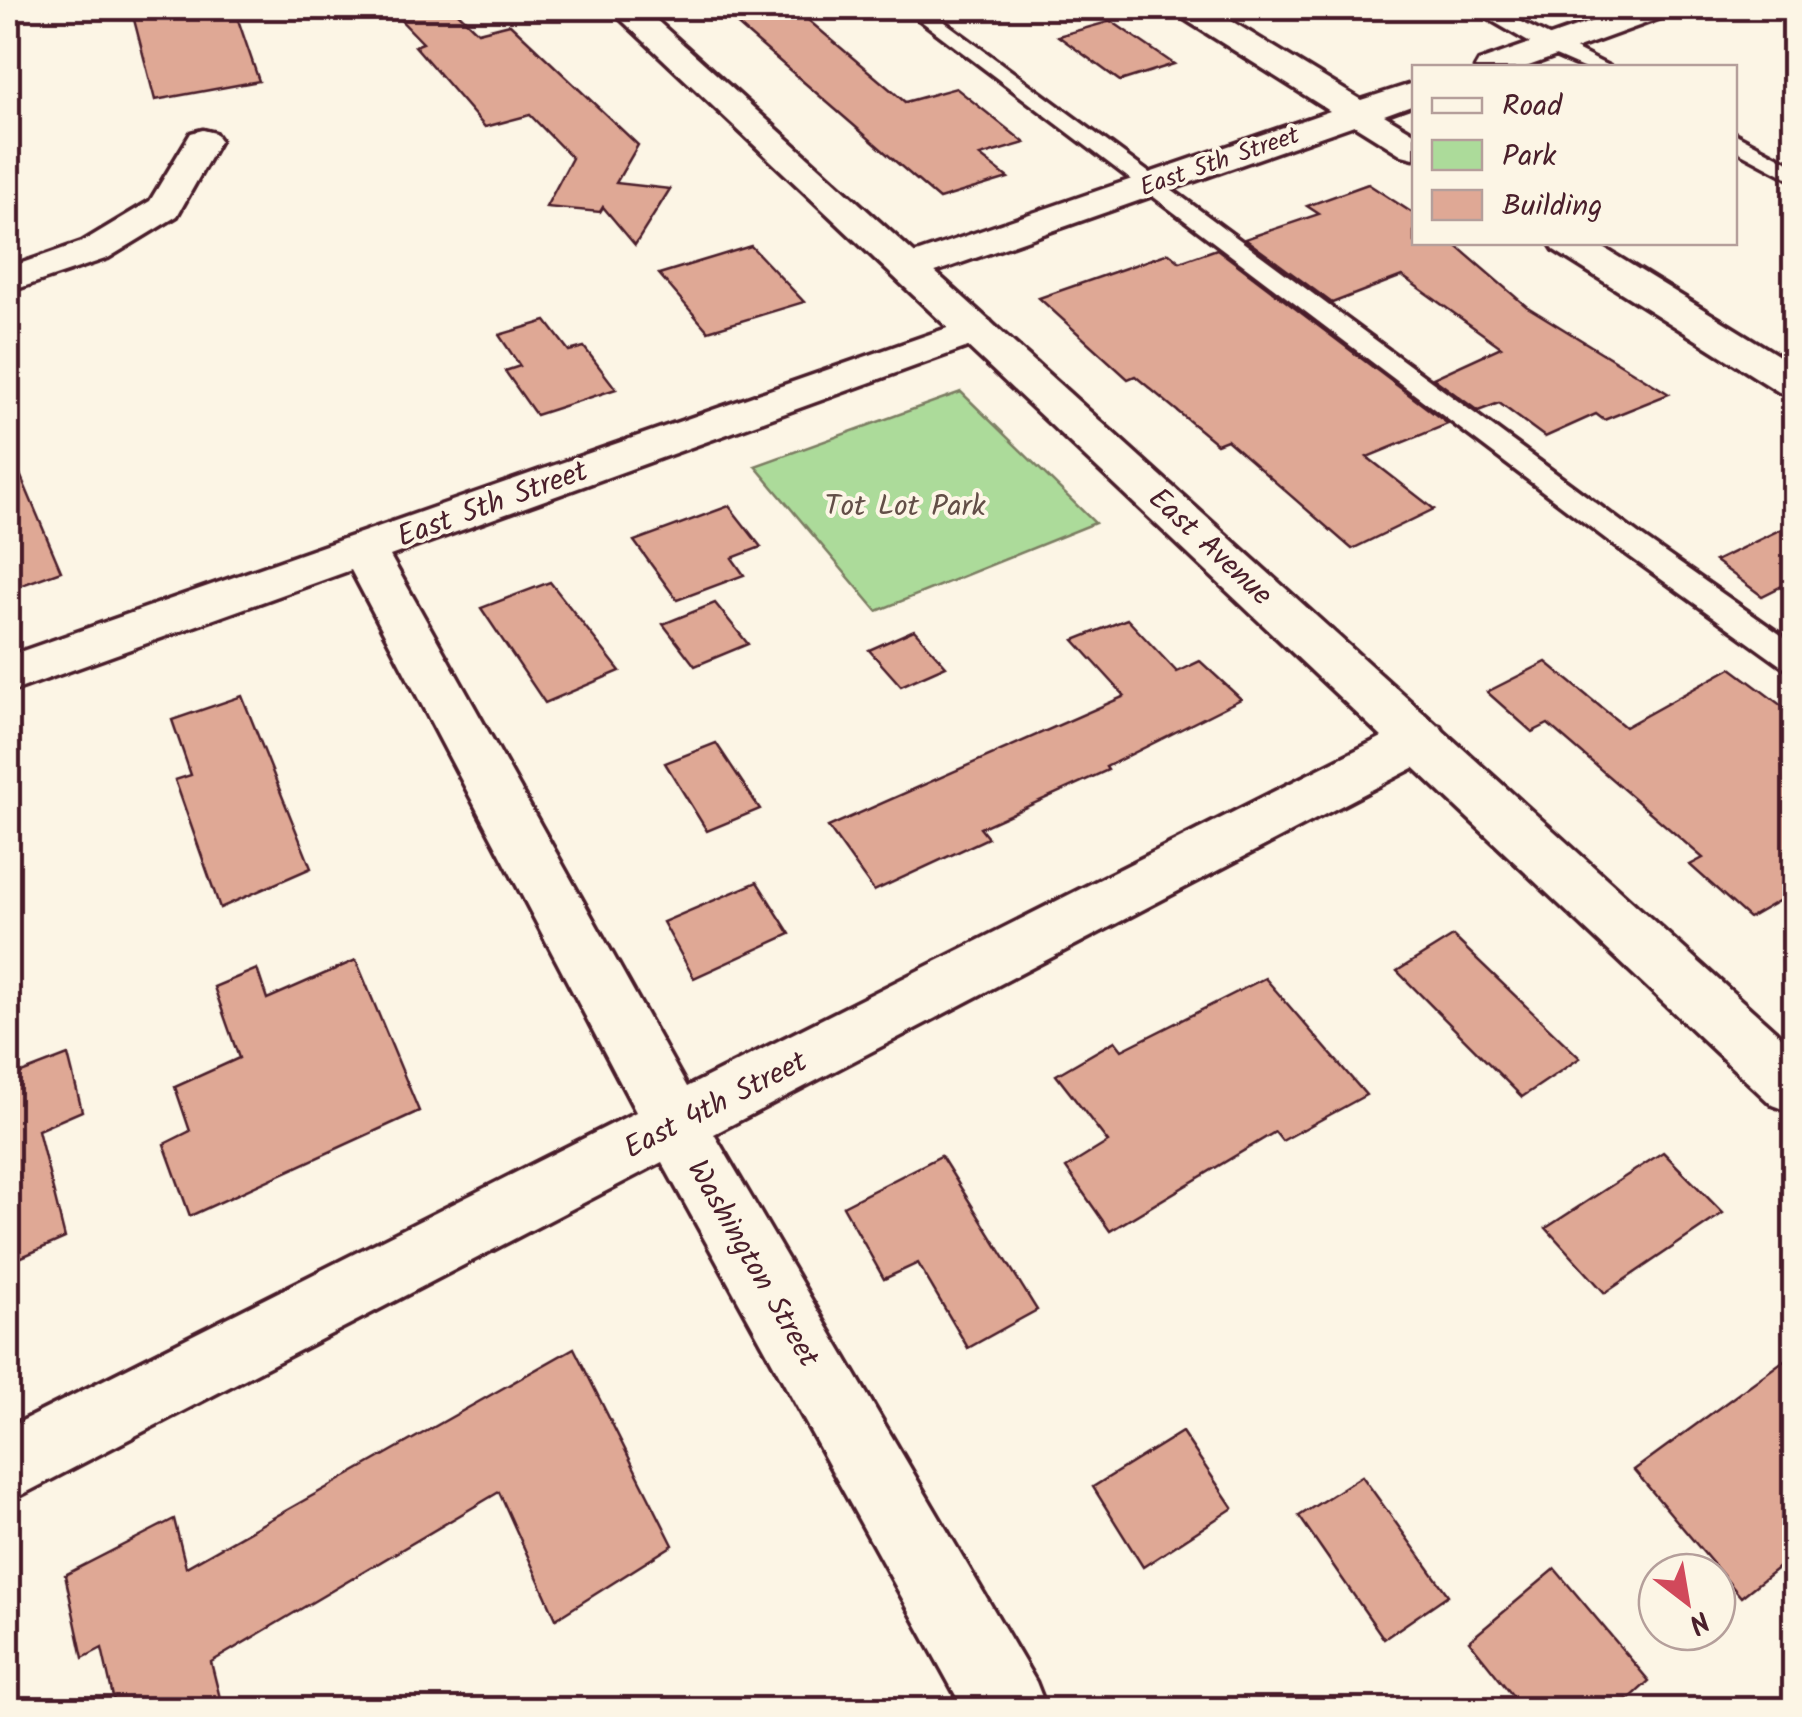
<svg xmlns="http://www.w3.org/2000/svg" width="1802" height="1717" font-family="Kalam,sans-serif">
<rect width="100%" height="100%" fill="#fcf5e5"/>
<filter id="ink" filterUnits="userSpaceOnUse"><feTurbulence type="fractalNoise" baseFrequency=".01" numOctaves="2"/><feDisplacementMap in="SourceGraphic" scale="20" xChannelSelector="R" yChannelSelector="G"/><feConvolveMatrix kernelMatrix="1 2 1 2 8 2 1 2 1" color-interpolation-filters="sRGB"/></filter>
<g filter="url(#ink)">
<path fill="#acdb9a" stroke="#7b7d62" stroke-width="2.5" d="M961,392L1095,523L877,611L755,466Z"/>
<g fill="#dfa895" stroke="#4a1f2b" stroke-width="2.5">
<path d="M131,8H234L259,81L155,100Z"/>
<path d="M389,8H453L478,32L510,24L638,145L616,183L670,189L635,245L603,207L600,212L546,207L572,158L530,115L485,127L415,46L423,43Z"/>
<path d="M718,8H794L905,102L956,88L1025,143L980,156L1008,178L939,199Z"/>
<path d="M1111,21L1174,64L1120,81L1058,36Z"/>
<path d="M1368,184L1414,214V242H1452L1526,306L1669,394L1604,420L1596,414L1545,437L1499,403L1478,411L1433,378L1501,347L1402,276L1332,303L1245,239L1319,214L1307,206Z"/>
<path d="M751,246L804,302L708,331L659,274Z"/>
<path d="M1217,249L1448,424L1367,457L1434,509L1352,549L1227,440L1217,444L1135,376L1128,379L1039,298L1169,253L1180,262Z"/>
<path d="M546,321L569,351L584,347L616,389L536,415L505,371L520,366L499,335Z"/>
<path d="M8,446L61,571L8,590Z"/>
<path d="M729,506L761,547L732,558L744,575L677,600L634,541Z"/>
<path d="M1794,523V580L1762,596L1715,561Z"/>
<path d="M550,582L620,671L545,703L481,608Z"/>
<path d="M715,603L748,644L695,666L663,624Z"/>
<path d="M1127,619L1177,672L1200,661L1241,699L1106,767L1108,770L980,828L988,838L874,891L828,827L1125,696L1074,640Z"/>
<path d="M914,630L946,666L901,686L869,650Z"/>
<path d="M1546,662L1625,727L1731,668L1794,715V892L1749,918L1690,865L1703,858L1548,724L1532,732L1487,692Z"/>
<path d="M242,696L311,868L220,908L175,780L191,775L172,720Z"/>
<path d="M716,743L760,809L707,831L665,763Z"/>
<path d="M757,882L790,934L694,978L663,922Z"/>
<path d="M1453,936L1580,1058L1522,1097L1397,971Z"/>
<path d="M356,960L419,1111L190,1216L164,1144L190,1131L175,1087L239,1058L214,987L257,969L267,999Z"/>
<path d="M1265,978L1366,1095L1282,1141L1275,1132L1110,1231L1066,1168L1108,1142L1056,1075L1115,1041L1122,1050Z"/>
<path d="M68,1055L82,1111L38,1130L65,1238L8,1263V1078Z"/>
<path d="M1663,1152L1723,1213L1605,1293L1546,1228Z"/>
<path d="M941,1156L1037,1310L968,1348L918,1263L884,1279L843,1206Z"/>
<path d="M574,1348L673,1545L556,1619L499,1492L211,1662L223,1710H116L102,1648L83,1658L65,1575L174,1519L186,1567Z"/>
<path d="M1794,1353V1555L1741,1597L1634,1470Z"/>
<path d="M1182,1432L1233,1508L1143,1567L1093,1487Z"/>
<path d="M1362,1476L1448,1595L1384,1639L1299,1516Z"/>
<path d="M1555,1569L1649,1681L1617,1710H1524L1469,1641Z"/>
</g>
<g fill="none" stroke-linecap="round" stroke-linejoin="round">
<g stroke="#4a1f2b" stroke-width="7">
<g id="lane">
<path d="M904,8H926L1638,534L1794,644V670L1783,667L1618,548Z"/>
<path d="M1470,8H1494L1612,68H1583L1544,51Z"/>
<path d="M1734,133L1794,165V181L1734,149Z"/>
</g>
</g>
<g stroke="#4a1f2b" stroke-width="7">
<g id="street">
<path d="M1173,8H1210L1361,100L1414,83V104L1384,115L1414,133V158L1402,155L1354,125L924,276L910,280L896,276L891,268L896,260L1330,111L1178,15Z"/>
<path d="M1630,8H1674L1669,15L1523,68H1475L1479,61Z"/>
<path d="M1777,8H1794V17L1782,15Z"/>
<path d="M203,130L215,133L220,140L177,216L108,258L8,292V268L82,242L150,201L191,133Z"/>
<path d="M1549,242H1594L1794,365V395L1779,392L1554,250Z"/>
<path d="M976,318L990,321L996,330L990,339L390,556L687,1087L1404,726L1422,721L1440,726L1448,740L1440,754L714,1134L1036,1682L1047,1710H964L662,1162L8,1502V1428L636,1112L351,570L8,693V656Z"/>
</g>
</g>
<g stroke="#4a1f2b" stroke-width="7">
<path id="secondary" d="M609,8H643L1794,1048V1113L1772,1105Z"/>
</g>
<use href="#lane" fill="#fcf5e5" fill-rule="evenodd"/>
<use href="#street" fill="#fcf5e5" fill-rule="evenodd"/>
<use href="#secondary" fill="#fcf5e5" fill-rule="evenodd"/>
</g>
</g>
<g text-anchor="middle" stroke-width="8" stroke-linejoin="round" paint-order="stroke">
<g font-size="25" fill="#4a1f2b" stroke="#fcf5e5">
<text transform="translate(1219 160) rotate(-19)" y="9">East 5th Street</text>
</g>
<g font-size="30" fill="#4a1f2b" stroke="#fcf5e5">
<text transform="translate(492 503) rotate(-20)" y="10">East 5th Street</text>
<text transform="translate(1211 546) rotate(43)" y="10">East Avenue</text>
<text transform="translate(715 1104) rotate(-27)" y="10">East 4th Street</text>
<text transform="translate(754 1263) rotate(60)" y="10">Washington Street</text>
</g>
<g font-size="30" fill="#624e47" stroke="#fcf5e5">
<text x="905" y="515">Tot Lot Park</text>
</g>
</g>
<rect width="1802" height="1717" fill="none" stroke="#fcf5e5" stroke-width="40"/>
<rect x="20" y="20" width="1762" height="1677" fill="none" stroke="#4a1f2b" stroke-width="4" filter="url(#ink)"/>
<rect x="1412" y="65" width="325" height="180" fill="#fcf5e5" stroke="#b59f9b" stroke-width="2.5"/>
<rect x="1432" y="98" width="50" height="15" fill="#fcf5e5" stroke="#b59f9b" stroke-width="2.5"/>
<text x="1502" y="115" font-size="30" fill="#4a1f2b">Road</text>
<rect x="1432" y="140" width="50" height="30" fill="#acdb9a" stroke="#b59f9b" stroke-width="2.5"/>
<text x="1502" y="165" font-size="30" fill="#4a1f2b">Park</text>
<rect x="1432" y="190" width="50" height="30" fill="#dfa895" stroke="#b59f9b" stroke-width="2.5"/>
<text x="1502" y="215" font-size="30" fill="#4a1f2b">Building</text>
<g transform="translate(1687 1602) rotate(149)"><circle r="48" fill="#fcf5e5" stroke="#b59f9b" stroke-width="2.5"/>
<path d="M0-8L18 38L0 25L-18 38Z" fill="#d1495b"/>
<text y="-15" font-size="28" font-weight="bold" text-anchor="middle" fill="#4a1f2b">N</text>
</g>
</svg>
